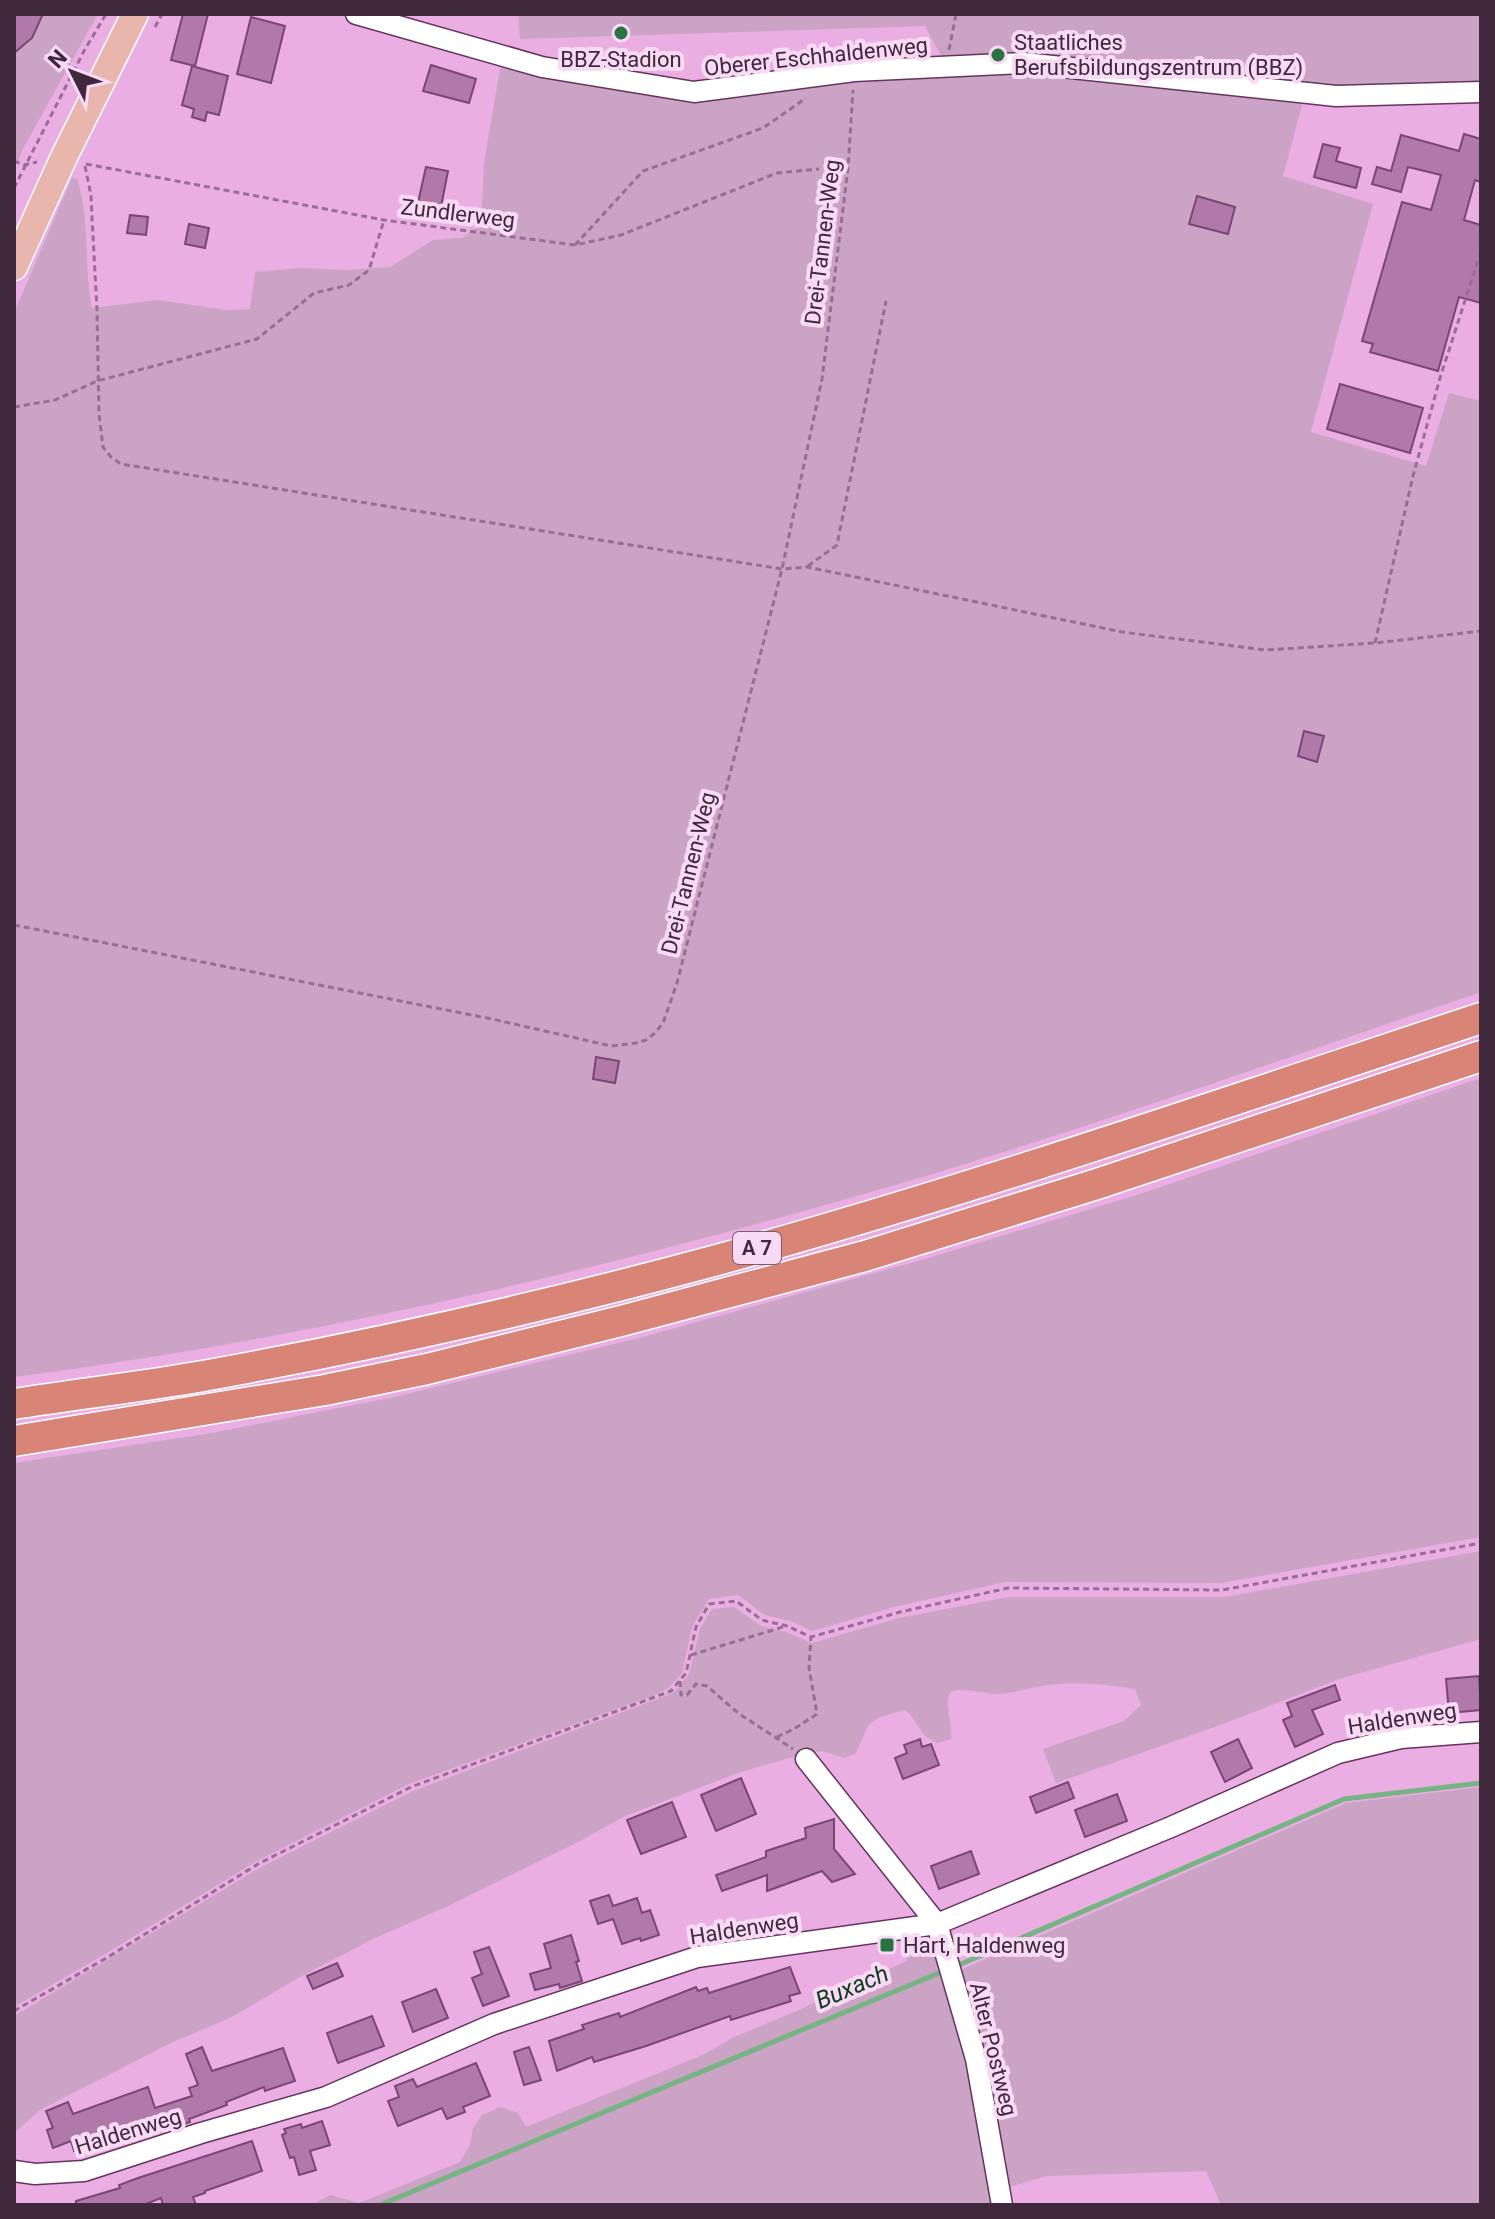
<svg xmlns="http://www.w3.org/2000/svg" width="1495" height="2219" font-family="Roboto,sans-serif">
<rect width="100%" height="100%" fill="#eaaee3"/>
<g fill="#caa3c5">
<path d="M14,14H98L25,145L14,169Z"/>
<path d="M518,14H1481V92L1305,94L1283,176L1373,204L1311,432L1426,466L1449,393L1481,401V992C1274,1062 1067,1136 857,1196C580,1275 299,1340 14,1377V313L72,178L77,179C91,222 83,264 92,308L158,300L226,310L250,309L255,272L300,268L347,270L390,267L433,240L462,238L481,225L484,163L503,51L696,86L944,61L925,26L520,39Z"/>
<path d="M1481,1078V1537L1221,1583L1005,1582L894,1607L812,1631L790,1621L764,1615L739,1595L709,1599L692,1627L682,1673L669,1688L655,1695L409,1784L255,1862L105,1954L14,2007V1463L212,1433L394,1397L639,1338L918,1261L1140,1194Z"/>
<path d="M1481,1551V1639L1339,1679L1223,1724L1056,1783L1043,1749L1124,1721L1141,1705L1135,1689C1106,1684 1078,1681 1049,1685C1031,1687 1012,1694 994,1694C984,1693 958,1687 951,1692C943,1698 953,1727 951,1739L937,1743L925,1736L910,1714L905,1710C892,1714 872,1716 866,1730C862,1738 860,1746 855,1754L844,1758L822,1751L789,1758L741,1772L625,1816L580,1841L448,1906L373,1939L300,1977L232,2017L173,2042L40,2110L14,2133V2016L261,1867L413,1791L673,1693L689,1674L700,1629L712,1609L734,1607L761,1626L786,1632L812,1643L899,1618L1008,1597H1225Z"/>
<path d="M1481,1787V2205H1221L1206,2171L1047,2176L1006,2188L958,1971L1346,1803Z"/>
<path d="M927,1939L934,1941L970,2063L993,2205H312L330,2195L359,2203L460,2162L470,2145L473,2128L482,2115L501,2107L518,2113L526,2127L705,2054L732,2038L804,2008L845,1985L886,1971L906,1961L915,1942Z"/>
</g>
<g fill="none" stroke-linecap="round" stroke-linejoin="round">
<g stroke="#77b484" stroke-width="5">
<path d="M954,1967L1344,1799L1481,1783"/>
<path d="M380,2205L944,1971"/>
</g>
</g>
<g fill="#b079aa" stroke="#7a4676" stroke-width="2">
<path d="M14,14H43L32,38L14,53Z"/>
<path d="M183,14H208L195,66L171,60Z"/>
<path d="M251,17L285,26L271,83L237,74Z"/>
<path d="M431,65L476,79L469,103L423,91Z"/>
<path d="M192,66L228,76L219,115L207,112L205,121L192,117L194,109L182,105Z"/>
<path d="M1464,134L1481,139V182L1475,180L1464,220L1481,225V303L1459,297L1438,371L1370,352L1373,344L1362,341L1402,202L1431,210L1441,175L1408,167L1401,192L1372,184L1377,167L1391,171L1401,135L1459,151Z"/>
<path d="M1323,144L1340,148L1336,161L1361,168L1356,188L1314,177Z"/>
<path d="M426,167L448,171L440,212L417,207Z"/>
<path d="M1197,196L1235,207L1228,234L1189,224Z"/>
<path d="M130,215L148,217L146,235L127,233Z"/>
<path d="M189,224L209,228L205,248L185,244Z"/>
<path d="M1340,384L1423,408L1410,453L1327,429Z"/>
<path d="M1304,731L1324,736L1317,762L1298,756Z"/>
<path d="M596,1057L619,1061L615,1083L593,1079Z"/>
<path d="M1479,1676L1481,1710L1449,1713L1446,1679Z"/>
<path d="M1335,1685L1340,1700L1312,1710L1323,1734L1295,1747L1283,1720L1292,1716L1287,1703Z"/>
<path d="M920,1739L922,1747L931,1744L939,1765L903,1779L895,1758L907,1753L904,1745Z"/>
<path d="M1238,1739L1252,1768L1225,1782L1211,1752Z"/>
<path d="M741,1778L756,1814L716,1831L701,1795Z"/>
<path d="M1068,1782L1074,1798L1036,1813L1030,1797Z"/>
<path d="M1117,1794L1127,1821L1085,1837L1075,1810Z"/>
<path d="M672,1802L686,1837L641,1854L627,1820Z"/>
<path d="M834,1819V1849L855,1874L832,1882L822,1871L767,1891V1875L722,1891L716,1875L766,1857V1851L806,1838L805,1828Z"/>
<path d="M971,1851L979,1874L939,1889L931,1866Z"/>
<path d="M609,1895L613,1906L637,1898L642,1913L650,1910L659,1935L641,1941L640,1938L622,1944L613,1919L598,1924L590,1901Z"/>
<path d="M571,1935L579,1961L576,1962L582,1981L560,1988L559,1984L535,1990L530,1974L551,1968L544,1944Z"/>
<path d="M489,1947L509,1996L483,2006L472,1978L482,1974L474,1952Z"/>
<path d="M337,1963L343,1976L313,1989L307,1976Z"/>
<path d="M790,1967L800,1993L789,1996L791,2001L731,2020L730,2016L646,2046L594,2062L592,2057L557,2071L549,2041L584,2029L582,2025L619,2013L620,2017L696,1987L698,1991L707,1988L709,1993Z"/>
<path d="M436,1989L448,2018L413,2032L402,2002Z"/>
<path d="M372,2016L384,2046L338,2063L327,2033Z"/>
<path d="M202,2047L212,2071L283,2048L295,2081L265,2091L264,2087L226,2102L227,2105L189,2119L190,2122L169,2129L168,2127L129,2141L125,2132L74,2151L71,2141L53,2148L47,2130L53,2128L46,2111L68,2102L73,2114L148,2087L155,2108L192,2096L189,2088L198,2085L186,2054Z"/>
<path d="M529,2047L541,2080L524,2085L514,2052Z"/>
<path d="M476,2063L490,2096L463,2107L465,2112L447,2119L442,2108L398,2126L388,2101L399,2097L395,2086L413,2079L417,2087Z"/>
<path d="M322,2121L330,2145L310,2151L316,2170L299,2175L294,2157L290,2158L282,2135L286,2133L284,2129L301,2124L302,2128Z"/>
<path d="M252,2141L262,2171L205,2191V2193L193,2197L196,2205H163L161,2198L143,2205H76V2201L120,2188L119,2185L138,2178Z"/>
</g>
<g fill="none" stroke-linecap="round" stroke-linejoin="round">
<g stroke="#663361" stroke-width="23">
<g id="minor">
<path d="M356,14L542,67L694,92L854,71L1024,63L1336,96L1481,92"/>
<path d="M806,1759L937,1924L976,2059L1002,2205"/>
<path d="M14,2171L35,2174L84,2171L201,2133L326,2097L494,2024L697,1957L937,1924L1171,1827L1338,1753L1401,1738L1481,1732"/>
</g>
</g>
<g stroke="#fff" stroke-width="29">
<path id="major" d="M14,267L64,157L135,14"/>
</g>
<g stroke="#fff" stroke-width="33">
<g id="highway">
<path d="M14,1404C77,1394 140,1387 203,1376C375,1345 547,1306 717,1260C975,1189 1227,1102 1481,1018"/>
<path d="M14,1441L325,1390L427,1369L621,1321L865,1256L1097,1184L1481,1056"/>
</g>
</g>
<g stroke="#996e94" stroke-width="3" stroke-dasharray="6 4" stroke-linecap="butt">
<path d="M155,27L162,14"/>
<path d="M949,50L956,14"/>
<path d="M14,161L24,165L37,162"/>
<path d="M86,164L384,220L575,245L621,235L777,173L819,169"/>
<path d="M85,166L91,195L92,217L97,310L99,414L103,447L111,457L121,464L782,569L807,567L1122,632L1265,650L1375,643L1481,631"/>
<path d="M14,188L84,51L106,14"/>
<path d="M575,245L643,171L763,128L806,98"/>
<path d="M14,407L55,400L97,381L257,339L314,293L349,285L369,270L384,220"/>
<path d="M808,566L837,545L886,301"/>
<path d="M1375,643L1413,476L1440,378L1481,251"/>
<path d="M14,925L492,1019L611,1046L636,1043L646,1040L655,1033L663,1023L677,983L782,569L822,379L848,168L853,90"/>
<path d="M691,1655L783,1627"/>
<path d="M680,1681L681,1695H687L696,1684L707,1686L738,1713L793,1749"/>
<path d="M777,1737L794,1729L817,1714L809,1668L811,1637"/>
<path d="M14,2011L108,1957L258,1864L411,1787L671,1691L686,1673L696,1627L709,1604L736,1601L762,1620L787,1626L811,1637L900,1612L1008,1588L1222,1590L1481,1543"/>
</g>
<use href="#minor" stroke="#fff" stroke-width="20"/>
<use href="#major" stroke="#e8b6ad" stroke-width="26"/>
<use href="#highway" stroke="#d88577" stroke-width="30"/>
</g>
<g fill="#2a7340" stroke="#f9daf5" stroke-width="3">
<circle cx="621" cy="33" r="8"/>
<circle cx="998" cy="55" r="8"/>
<rect x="879" y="1937" width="16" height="16" rx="4"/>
</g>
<g text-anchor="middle" stroke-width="8" stroke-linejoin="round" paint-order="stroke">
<rect fill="#f9daf5" stroke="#785d74" stroke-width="2" x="733" y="1232" width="48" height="32" rx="6"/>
<g font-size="20" font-weight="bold" fill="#40283d">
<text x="757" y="1255">A 7</text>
</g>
<g font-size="22" fill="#40283d" stroke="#f9daf5" text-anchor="start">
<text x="1014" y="50">Staatliches<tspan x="1014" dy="25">Berufsbildungszentrum (BBZ)</tspan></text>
<text x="621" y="67" text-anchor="middle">BBZ-Stadion</text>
<text x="903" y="1953">Hart, Haldenweg</text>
</g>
<g font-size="22" fill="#40283d" stroke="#f9daf5">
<text transform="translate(816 56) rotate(-6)" y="8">Oberer Eschhaldenweg</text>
<text transform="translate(458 213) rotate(7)" y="8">Zundlerweg</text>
<text transform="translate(822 242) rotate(-83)" y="8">Drei-Tannen-Weg</text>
<text transform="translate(688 873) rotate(-76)" y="8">Drei-Tannen-Weg</text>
<text transform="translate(1402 1718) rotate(-9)" y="8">Haldenweg</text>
<text transform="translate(744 1928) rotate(-9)" y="8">Haldenweg</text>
<text transform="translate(994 2049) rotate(76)" y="8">Alter Postweg</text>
<text transform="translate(128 2131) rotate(-17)" y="8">Haldenweg</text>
</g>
<g font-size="24" font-style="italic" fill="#0d3c1d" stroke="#f9daf5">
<text transform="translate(852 1987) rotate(-23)" y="8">Buxach</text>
</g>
</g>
<rect width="1495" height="2219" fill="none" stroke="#40283d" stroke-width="32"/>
<g transform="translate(72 72) rotate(312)" stroke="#f9daf5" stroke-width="6" paint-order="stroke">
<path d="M0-6L14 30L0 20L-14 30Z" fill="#40283d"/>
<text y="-12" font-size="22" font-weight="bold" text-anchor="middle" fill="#40283d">N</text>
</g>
</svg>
